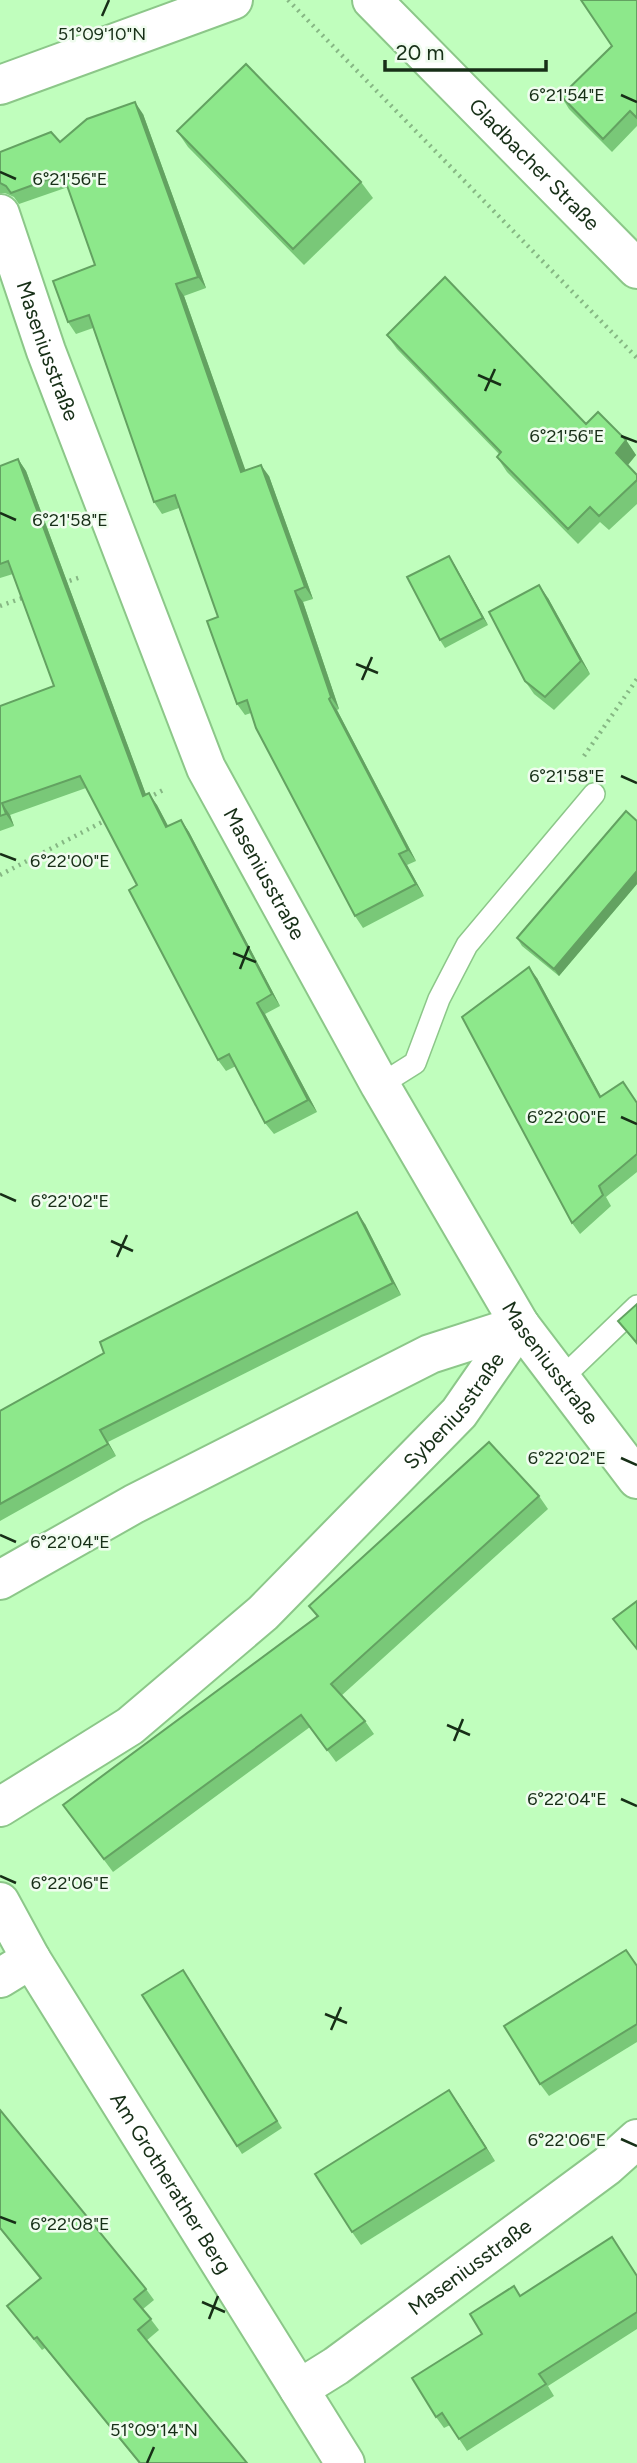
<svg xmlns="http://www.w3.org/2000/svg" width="637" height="2463" font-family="Figtree,sans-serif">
<rect width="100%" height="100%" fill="#c0febd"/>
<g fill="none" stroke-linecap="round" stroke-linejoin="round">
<g stroke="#8cc789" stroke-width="24">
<g id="service">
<path d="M380,1085L415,1063L439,999L467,945L594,794"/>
<path d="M561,1379L637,1306"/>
</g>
</g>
<g stroke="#8cc789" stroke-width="42">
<g id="minor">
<path d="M0,85L233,0"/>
<path id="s1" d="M0,214L46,351L206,768L380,1085L520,1325L637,1479"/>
<path d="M0,1580L134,1504L430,1354L520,1325"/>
<path id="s2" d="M0,1807L130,1726L263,1613L459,1413L520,1325"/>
<path id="s3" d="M0,1902L31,1959L345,2463"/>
<path d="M0,1978L31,1959"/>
<path id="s4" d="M299,2389L336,2366L607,2166L637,2139"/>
</g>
</g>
<g stroke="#8cc789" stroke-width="42">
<g id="tertiary">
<path id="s5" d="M372,0L637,269"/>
</g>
</g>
<g stroke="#86b784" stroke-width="4.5" stroke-dasharray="2 5" stroke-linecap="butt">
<path d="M288,0L637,358"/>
<path d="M63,583L81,577"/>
<path d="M0,606L25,597"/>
<path d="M584,756L637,679"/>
<path d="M148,798L165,789"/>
<path d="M0,875L106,820"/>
</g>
<use href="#service" stroke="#fff" stroke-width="21"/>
<use href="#minor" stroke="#fff" stroke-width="38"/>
<use href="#tertiary" stroke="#fff" stroke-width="38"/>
</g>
<g fill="#79c878">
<path d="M637,0V126L612,152L569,109L561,96L612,46Z"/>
<path d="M143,114L206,288L184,296L245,470L269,476L313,599L303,602L339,709L337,710L416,861L407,865L424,896L363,928L355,916L251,713L245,715L237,704L218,617L179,508L162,514L154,502L93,328L76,334L68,322L95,265L68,187L19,204L14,197L5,193H0V152L60,142Z"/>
<path d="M177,131L361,182L373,198L304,265L188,147Z"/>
<path d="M387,335L626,440L636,455L628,465L637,475V504L609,530L600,522L578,544L507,472L497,457L499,454L397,349Z"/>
<path d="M18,459L26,471L146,795L157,805L168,826L181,820L189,832L280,1006L265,1014L317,1112L274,1134L265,1123L236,1066L226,1071L218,1060L137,885L86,788L10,815L14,826L0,831V706L54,686L13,574L0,578V466Z"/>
<path d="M454,564L488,625L445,648L440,640Z"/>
<path d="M548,598L590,674L554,710L534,694L525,681Z"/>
<path d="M637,821V884L559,976L522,946L517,938Z"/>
<path d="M537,978L601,1097L637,1102V1172L606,1197L611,1206L580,1234L572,1223Z"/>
<path d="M365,1224L401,1295L108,1442L116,1456L0,1521V1411Z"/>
<path d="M637,1304V1345L618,1321Z"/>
<path d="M539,1496L548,1509L341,1696L365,1721L374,1734L336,1762L310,1727L113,1872L63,1805L317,1617L309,1606Z"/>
<path d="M626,1950L637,1965V2042L549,2096L540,2084Z"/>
<path d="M188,1977L282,2128L242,2154L237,2146Z"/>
<path d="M458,2103L495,2161L361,2245L352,2232Z"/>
<path d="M0,2110L146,2289L154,2300L143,2309L159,2330L146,2341L247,2463H139L45,2348L42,2350L7,2306L40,2279L0,2229Z"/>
<path d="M612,2237L637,2275V2329L548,2386L554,2396L467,2451L450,2425L444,2428L436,2417L482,2334L521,2296Z"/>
</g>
<g fill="#63a261">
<path d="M135,102L143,114L206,288L198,277Z"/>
<path d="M176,284L184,296L250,483L241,472Z"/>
<path d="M626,440L636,455L626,467L616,453Z"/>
<path d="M18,459L26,471L151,808L143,796Z"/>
<path d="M261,465L269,476L313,599L305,587Z"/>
<path d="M449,556L454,564L488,625L483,618Z"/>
<path d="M539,585L548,598L590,674L581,661Z"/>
<path d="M295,591L303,602L339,709L331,697Z"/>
<path d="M329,699L337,710L416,861L408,850Z"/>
<path d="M149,793L157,805L175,839L166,827Z"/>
<path d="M2,803L10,815L14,826L6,814Z"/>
<path d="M181,820L189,832L280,1006L272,994Z"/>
<path d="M399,854L407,865L424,896L416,884Z"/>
<path d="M637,871V884L559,976L554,969Z"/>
<path d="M529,967L537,978L608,1109L600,1097Z"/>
<path d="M257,1003L265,1014L317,1112L308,1100Z"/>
<path d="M357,1212L365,1224L401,1295L393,1283Z"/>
<path d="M100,1430L108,1442L116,1456L108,1444Z"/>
<path d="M449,2090L458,2103L495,2161L486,2148Z"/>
</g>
<g fill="#8de88b" stroke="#63a261" stroke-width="2">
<path d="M581,0H637V118L630,111L603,139L561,96L612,46Z"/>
<path d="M246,64L361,182L293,249L177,131Z"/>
<path d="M135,102L198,277L176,284L241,472L261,465L305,587L295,591L331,697L329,699L408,850L399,854L416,884L355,916L256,728L247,700L237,704L207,621L218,617L175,495L154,502L89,315L68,322L53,281L95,265L63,174L11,193L6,186L0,183V152L51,132L60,142L87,119Z"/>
<path d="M445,277L586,424L598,412L626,440L616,453L637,475V480L599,516L590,507L568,529L497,457L501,452L387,335Z"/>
<path d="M18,459L143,796L149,793L166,827L181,820L272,994L257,1003L308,1100L265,1123L229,1054L218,1060L129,890L137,885L80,776L2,803L6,814L0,816V706L54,686L8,561L0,564V466Z"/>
<path d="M449,556L483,618L440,640L407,577Z"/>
<path d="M539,585L581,661L545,697L525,681L489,612Z"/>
<path d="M626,811L637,821V871L554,969L517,938Z"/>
<path d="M529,967L600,1097L623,1082L637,1103V1154L599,1186L603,1195L572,1223L462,1017Z"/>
<path d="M357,1212L393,1283L100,1430L108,1444L0,1504V1411L104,1353L100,1342Z"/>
<path d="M637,1304V1343L618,1321Z"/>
<path d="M489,1442L539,1496L331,1684L365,1721L327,1750L301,1715L104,1859L63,1805L318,1616L309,1606Z"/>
<path d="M637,1601V1649L613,1619Z"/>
<path d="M626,1950L637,1966V2024L540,2084L504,2026Z"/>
<path d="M183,1970L277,2121L237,2146L142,1995Z"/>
<path d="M449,2090L486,2148L352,2232L315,2174Z"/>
<path d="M0,2110L146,2289L134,2299L151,2319L138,2330L247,2463H140L37,2337L34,2339L7,2306L41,2278L0,2228Z"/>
<path d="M612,2237L637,2276V2312L539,2374L546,2384L459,2439L442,2413L436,2417L412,2378L482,2334L470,2314L514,2286L520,2296Z"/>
</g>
<path fill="none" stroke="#172f17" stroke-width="2.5" d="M102,16L109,0M621,95L637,102M0,172L16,179M478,375L501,385M485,391L495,369M621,436L637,442M0,513L16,520M356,664L378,673M362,680L372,657M621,776L637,783M0,854L16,860M233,953L256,962M240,969L249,946M621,1117L637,1124M0,1194L16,1201M111,1241L133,1251M117,1257L127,1235M621,1458L637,1465M0,1535L16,1542M447,1725L470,1735M454,1741L463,1719M621,1799L637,1806M0,1876L16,1883M325,2014L347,2023M331,2030L341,2007M621,2139L637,2146M0,2217L16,2223M202,2302L225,2312M209,2319L218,2296M147,2463L154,2447"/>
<g text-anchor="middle" stroke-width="5" stroke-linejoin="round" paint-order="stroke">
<g font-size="21" fill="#172f17" stroke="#f0fcef">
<text dy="7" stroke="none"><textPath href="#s5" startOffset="231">Gladbacher Straße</textPath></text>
<text dy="7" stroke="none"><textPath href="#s1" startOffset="145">Maseniusstraße</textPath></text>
<text dy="7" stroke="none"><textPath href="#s1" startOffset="712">Maseniusstraße</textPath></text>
<text dy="7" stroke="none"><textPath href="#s1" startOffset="1279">Maseniusstraße</textPath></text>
<text dy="7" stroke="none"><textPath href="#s2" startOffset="606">Sybeniusstraße</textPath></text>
<text dy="7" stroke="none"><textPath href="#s3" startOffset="329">Am Grotherather Berg</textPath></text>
<text dy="7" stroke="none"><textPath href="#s4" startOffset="210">Maseniusstraße</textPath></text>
</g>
</g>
<g font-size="18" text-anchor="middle" fill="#172f17" stroke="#f0fcef" stroke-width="5" stroke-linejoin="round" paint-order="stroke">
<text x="102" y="40">51°09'10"N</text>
<text x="567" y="101">6°21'54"E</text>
<text x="70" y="185">6°21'56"E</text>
<text x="567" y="442">6°21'56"E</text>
<text x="70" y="526">6°21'58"E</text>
<text x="567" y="782">6°21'58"E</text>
<text x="70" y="867">6°22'00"E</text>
<text x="567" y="1123">6°22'00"E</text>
<text x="70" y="1207">6°22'02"E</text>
<text x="567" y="1464">6°22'02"E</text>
<text x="70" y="1548">6°22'04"E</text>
<text x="567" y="1805">6°22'04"E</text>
<text x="70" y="1889">6°22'06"E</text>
<text x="567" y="2146">6°22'06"E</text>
<text x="70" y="2230">6°22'08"E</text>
<text x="154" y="2436">51°09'14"N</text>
</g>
<path d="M385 60v10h161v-10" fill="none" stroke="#172f17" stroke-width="3.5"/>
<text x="396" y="60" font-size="21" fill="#172f17" stroke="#f0fcef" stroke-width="5" paint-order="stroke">20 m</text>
</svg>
